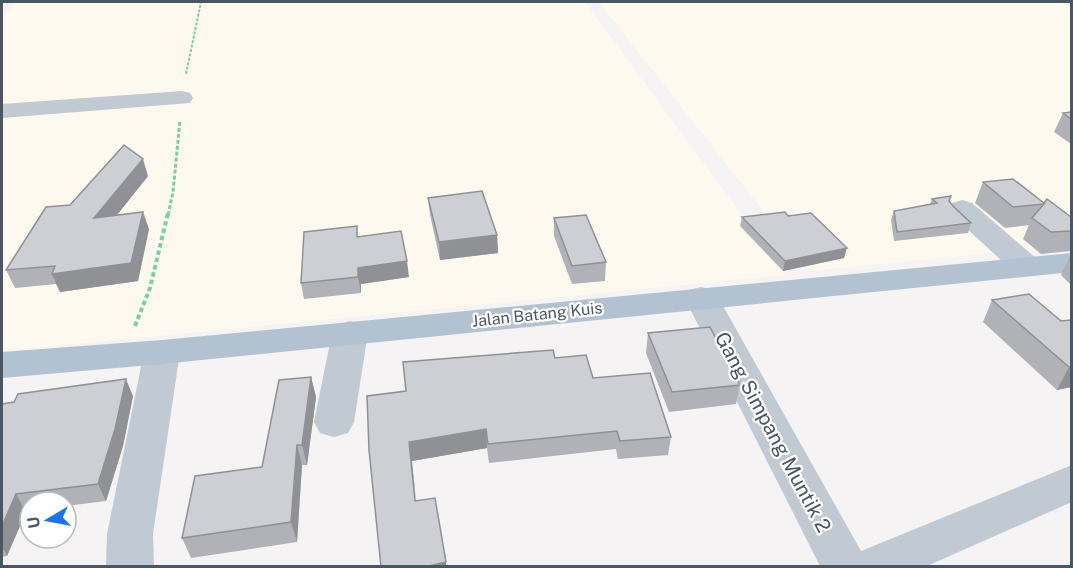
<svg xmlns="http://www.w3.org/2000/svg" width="1073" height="568" font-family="'Public Sans',sans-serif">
<rect width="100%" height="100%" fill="#f5f3f3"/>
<g fill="#fdf9ef">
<path d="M17,2H585L786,275L2,351V17Z"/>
<path d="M599,2H1071V245L810,271Z"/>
</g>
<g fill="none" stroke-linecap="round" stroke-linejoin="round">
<path stroke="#7ad0a6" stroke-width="2" stroke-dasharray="3 1.5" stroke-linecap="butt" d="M186,74L201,2"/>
<path stroke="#7ad0a6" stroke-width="3" stroke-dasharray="4 2" stroke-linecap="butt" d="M168,215L173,192L180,120"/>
<path stroke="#7ad0a6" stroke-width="4" stroke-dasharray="4.5 3" stroke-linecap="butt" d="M135,326L150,288L168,213"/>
<g fill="#c1cad2" fill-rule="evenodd">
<path d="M182,91L190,93L193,98L190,103L2,118V104Z"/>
<path d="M962,200L972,203L1037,259L1042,266L1037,273L1026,276L1015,273L952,215L948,209L952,203Z"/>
<path d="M701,287L713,290L718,297L861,551L1072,465V502L927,566H820L684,297L689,290Z"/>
<path d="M350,321L363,325L368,333L354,422L348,433L334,437L320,433L314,422L332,333L337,325Z"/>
<path d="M162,340L175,343L180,352L153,534L154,566H106L107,534L144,352L149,343Z"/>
</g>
<path fill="#b3c2d1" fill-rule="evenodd" d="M1072,253V272L162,364L2,378V352L162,340Z"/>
</g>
<g fill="#b0b2b7">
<path d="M1071,112V144L1054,132L1063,113Z"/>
<path d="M148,176L117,215L149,229L138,281L60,292L56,284L15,288L6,270L70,205Z"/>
<path d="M983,182L1044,203L1071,217V251L1041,254L1023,239L1029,225L1005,228L975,203Z"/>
<path d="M428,198L497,235L498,253L440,260L430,215Z"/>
<path d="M932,199L949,201L954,207L971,223L968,233L894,241L891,220L894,211L930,204Z"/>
<path d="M788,216L844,258L783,271L740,226L742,217Z"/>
<path d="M554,218L606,262L605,281L572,284L554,236Z"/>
<path d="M359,237L409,277L361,284V293L304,299L301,283Z"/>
<path d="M1071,254V285L1061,275Z"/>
<path d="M992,300L1061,321L1071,320V387L1057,390L983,322Z"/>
<path d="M648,333L740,385L736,404L669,412L646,353Z"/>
<path d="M555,358L593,378L671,437L668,455L618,459L616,449L489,463L487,448L412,461L381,567L406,391Z"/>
<path d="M311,377L316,397L307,465H302L297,542L191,558L182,538L262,467Z"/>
<path d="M133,396L123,446L106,501L66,506V502H30V511L26,512L7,556L2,557V404Z"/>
</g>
<g fill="#909195">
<path d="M143,159L148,176L101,235L94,218Z"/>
<path d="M143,212L149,229L138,281L60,292L52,274Z"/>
<path d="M497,235L498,253L440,260L439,242Z"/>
<path d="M847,248L844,258L783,271L785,261Z"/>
<path d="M407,261L409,277L361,284V293L358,277V268Z"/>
<path d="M1069,367H1071V387L1057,390Z"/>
<path d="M311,377L316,397L307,465L302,445Z"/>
<path d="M126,379L133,396L123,446L106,501L98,484Z"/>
<path d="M486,429L487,448L412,461L418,520L409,442Z"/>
<path d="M297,445L302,465L297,542L291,522Z"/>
<path d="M16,494L26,512L7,556L2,547V526Z"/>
<path d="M446,562V567H425Z"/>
</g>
<g fill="#cdcfd5" stroke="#909195" stroke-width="1.5">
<path d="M1071,112V119L1063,113Z"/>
<path d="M124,145L143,159L94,218L143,212L131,263L52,274L55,266L6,270L46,207L70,205Z"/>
<path d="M1013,179L1044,203L1047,199L1071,217V231L1051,232L1032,218L1044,204L1013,207L983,182Z"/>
<path d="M482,191L497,235L439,242L428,198Z"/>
<path d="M951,196L949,201L954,207L971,223L897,232L894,211L937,203L932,199Z"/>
<path d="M785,212L788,216L811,213L847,248L785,261L742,217Z"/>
<path d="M586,215L606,262L572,266L554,218Z"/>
<path d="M357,226V237L401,231L407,261L358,268V277L301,283L304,232Z"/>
<path d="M1029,294L1061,321L1071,320V367H1069L992,300Z"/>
<path d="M710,327L740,385L672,392L648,333Z"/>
<path d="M553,350L555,358L586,355L593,378L650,373L671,437L620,441L617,431L488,444L486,429L409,442L415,501L435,498L446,562L425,567H381L369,450L367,396L406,391L403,362Z"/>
<path d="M311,377L302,445H297L291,522L182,538L195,476L262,467L279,380Z"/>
<path d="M126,379L115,429L98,484L16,494L2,526V404L14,402L18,394Z"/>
</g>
<g text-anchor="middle" stroke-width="4.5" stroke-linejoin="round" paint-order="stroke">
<g font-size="16" fill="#4a5661" stroke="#fff">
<text transform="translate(537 314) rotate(-6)" y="6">Jalan Batang Kuis</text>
</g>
<g font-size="20" fill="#4a5661" stroke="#fff">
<text transform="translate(773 432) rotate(62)" y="7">Gang Simpang Muntik 2</text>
</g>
</g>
<rect width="1073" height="568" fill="none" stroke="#4a5661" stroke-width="6"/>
<g transform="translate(48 520) rotate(260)"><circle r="28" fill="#ffffff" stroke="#b7bbc0" stroke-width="1.5"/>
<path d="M0-4.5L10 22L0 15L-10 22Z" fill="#1a73e8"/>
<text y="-9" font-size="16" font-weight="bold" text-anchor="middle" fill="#4a5661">U</text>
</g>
</svg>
